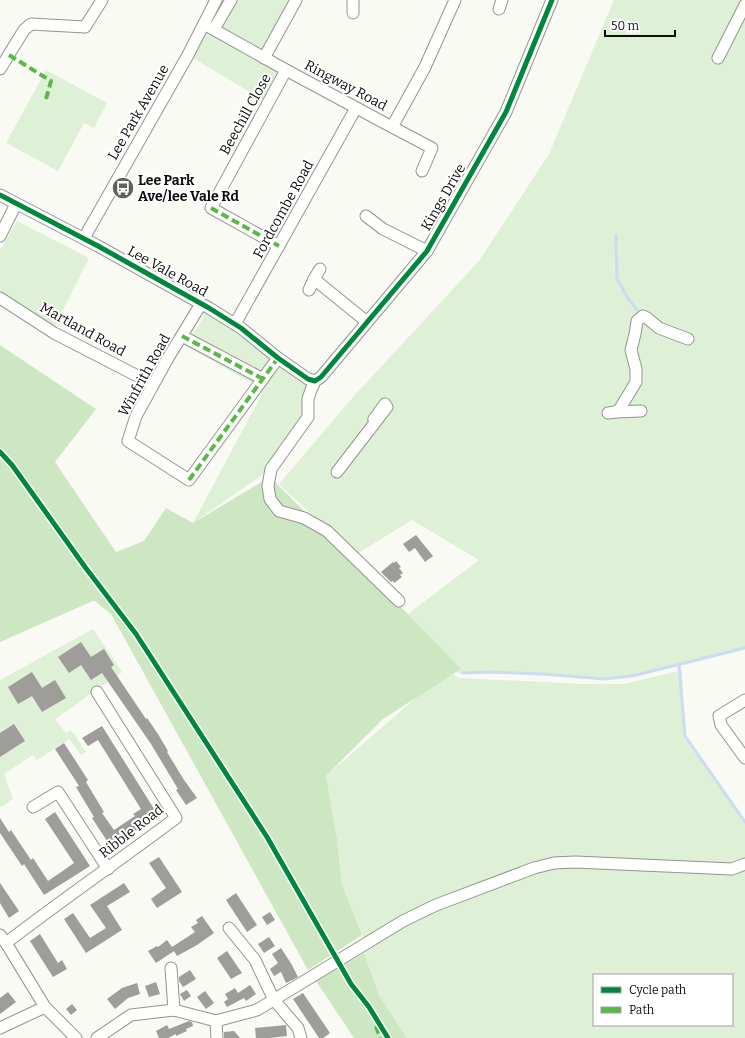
<svg xmlns="http://www.w3.org/2000/svg" width="745" height="1038" font-family="Bitter,serif">
<rect width="100%" height="100%" fill="#fafaf4"/>
<g fill="#def0d5" fill-rule="evenodd">
<path d="M217,0H296L264,57L286,70L268,103L188,55Z"/>
<path d="M614,0H745V649L679,666L652,670L632,676L604,679L543,674L491,672L456,673L460,669L408,614L479,560L412,520L355,555L279,484L354,396L479,261L549,154Z"/>
<path d="M46,70L107,103L94,128L84,123L58,171L6,143Z"/>
<path d="M17,221L89,258L55,326L0,294V250Z"/>
<path d="M209,308L308,379L305,417L271,469L193,523L262,394L257,386L186,346Z"/>
<path d="M93,629L122,672L55,719L66,733L71,730L86,752L81,755L69,739L37,760L33,755L4,774L13,799L1,807L0,805V680Z"/>
<path d="M682,670L685,736L745,822V1038H407L379,995L364,953L362,935L342,885L337,837L326,776L425,690L452,673L459,678L584,684H624ZM594,975H732V1025H594Z"/>
</g>
<g fill="#cde7c3">
<path d="M0,345L96,409L55,462L116,552L144,541L166,508L193,523L270,477L408,614L461,669L383,719L326,776L337,838L342,885L362,935L308,970L111,614L95,601H93L0,642Z"/>
<path d="M364,953L379,995L407,1038H354L316,981Z"/>
</g>
<g fill="none" stroke-linecap="round" stroke-linejoin="round">
<g stroke="#cbdcf3" stroke-width="3">
<path d="M616,235L617,278L627,297L638,311"/>
<path d="M679,666L685,736L745,822"/>
<path d="M462,673L491,672L543,674L604,679L632,676L745,648"/>
</g>
</g>
<g fill="#9e9d99">
<path d="M416,535L433,556L425,562L415,548L409,552L403,544Z"/>
<path d="M396,561L401,567L399,568L403,573L400,575L402,577L394,583L393,581L391,582L381,572L393,562L394,563Z"/>
<path d="M81,642L91,657L104,649L114,665L111,667L146,719L147,718L158,734L168,751L167,752L184,780L197,798L186,805L176,790L178,789L151,744L102,673L91,680L81,665L69,673L58,657Z"/>
<path d="M32,672L42,688L55,680L66,698L42,712L32,696L18,704L8,687Z"/>
<path d="M14,724L25,741L0,757V733Z"/>
<path d="M102,726L156,812L142,822L144,825L111,847L92,818L94,817L76,787L79,786L55,749L64,743L88,780L86,782L104,812L102,813L114,830L135,816L133,814L141,809L98,740L88,746L82,738Z"/>
<path d="M55,812L90,866L44,895L24,864L22,866L0,833V818L9,832L11,830L31,860L33,858L48,881L74,863L45,819Z"/>
<path d="M159,857L182,892L157,908L151,899L166,888L149,863Z"/>
<path d="M0,883L19,911L9,918L0,903Z"/>
<path d="M124,883L130,892L107,906L122,930L86,953L64,919L73,913L90,938L106,928L90,905Z"/>
<path d="M236,893L257,925L247,932L226,900Z"/>
<path d="M270,912L275,920L267,925L262,917Z"/>
<path d="M202,916L214,933L197,945L177,956L174,951L156,963L148,951L157,946L158,947L167,940L172,947L195,932L191,927L198,923L196,920Z"/>
<path d="M40,934L58,963L62,960L67,969L53,977L30,941Z"/>
<path d="M269,937L275,946L264,953L258,944Z"/>
<path d="M281,948L292,965L298,977L286,983L281,972L274,976L270,969L278,963L272,954Z"/>
<path d="M227,951L242,973L231,979L217,958Z"/>
<path d="M190,970L196,979L183,987L179,981V977Z"/>
<path d="M156,982L160,994L149,997L145,986Z"/>
<path d="M137,983L140,994L128,998L115,1009L107,999L122,988Z"/>
<path d="M250,985L256,994L246,1001L244,998L227,1007L224,1002L228,999L225,994L235,988L238,993Z"/>
<path d="M187,990L191,996L184,1001L180,994Z"/>
<path d="M205,991L214,1003L206,1009L197,997Z"/>
<path d="M8,992L16,1002L0,1014V998Z"/>
<path d="M303,993L330,1033L323,1038H319L293,999Z"/>
<path d="M72,1004L77,1010L71,1015L66,1009Z"/>
<path d="M189,1021L192,1022L193,1026L186,1029L187,1031L176,1036V1034L168,1038H159L156,1031L167,1025L169,1029Z"/>
<path d="M286,1025L287,1036L270,1038H256L255,1028Z"/>
<path d="M234,1031L240,1038H224V1032Z"/>
</g>
<g fill="none" stroke-linecap="round" stroke-linejoin="round">
<g stroke="#949492" stroke-width="13">
<g id="minor">
<path d="M353,0V13"/>
<path d="M499,9L502,0"/>
<path d="M204,24L286,70L392,127L425,67L455,0"/>
<path d="M214,29L231,0"/>
<path d="M264,58L296,0"/>
<path d="M718,58L745,5"/>
<path d="M0,69L24,30L31,24L85,27L102,0"/>
<path d="M392,127L432,148L422,171"/>
<path d="M0,195L98,246L209,308L241,328L278,358L308,379L315,381"/>
<path d="M366,216L383,229L427,251"/>
<path d="M0,236L16,204"/>
<path d="M84,238L188,55L216,0"/>
<path d="M279,246L211,208L286,70"/>
<path d="M314,279L320,269"/>
<path d="M309,290L314,279L367,322"/>
<path d="M0,298L54,333L153,384"/>
<path d="M201,304L168,358L136,416L128,441L189,480L278,358"/>
<path d="M235,324L356,108"/>
<path d="M182,336L263,379"/>
<path d="M615,412L641,411"/>
<path d="M608,413L615,412L619,410L636,382V369L631,350L635,334L637,321L643,316L647,318L659,328L688,339"/>
<path d="M337,472L387,407L385,404L374,419L376,421"/>
<path d="M399,601L327,531L304,518L279,511L270,499L268,486L271,469L308,417V399L311,390L315,381L321,377L427,251L506,112L552,0"/>
<path d="M745,700L719,716L721,725L745,758"/>
<path d="M33,807L58,792L108,869"/>
<path d="M229,928L255,960L274,1000L298,1028L301,1038"/>
<path d="M0,935L6,943L45,1007L76,1038"/>
<path d="M6,943C62,900 120,860 176,818L97,692"/>
<path d="M171,968L174,1010"/>
<path d="M216,1021L217,1038"/>
<path d="M0,1028L45,1007"/>
<path d="M97,1038L131,1015L174,1010L216,1021L257,1010L403,921L436,905L534,868L554,863L575,862L732,869L745,864"/>
</g>
</g>
<use href="#minor" stroke="#fefefd" stroke-width="11"/>
<g stroke="#58b947" stroke-width="4" stroke-dasharray="8 4" stroke-linecap="butt">
<path d="M9,55L51,81L46,99"/>
<path d="M211,208L279,246"/>
<path d="M182,336L263,379"/>
<path d="M189,480L278,358"/>
<path d="M376,1026L380,1038"/>
</g>
<g stroke="#fff" stroke-width="8">
<g id="cycleway">
<path d="M0,195L98,246L209,308L241,328L278,358L308,379L315,381L321,377L427,251L506,112L552,0"/>
<path d="M0,452L12,465L85,567L136,634L267,837L351,984L369,1007L388,1038"/>
</g>
</g>
<use href="#cycleway" stroke="#00873e" stroke-width="5"/>
</g>
<defs>
<g id="bus-disc" transform="scale(1.15)"><circle r="9.5" fill="#61615e" stroke="#fff"/><path d="M-5-6H5V4H4V6H2V4H-2V6H-4V4H-5ZM-3.5-4V0h7V-4ZM-3.5 1.2v1.5H-2V1.2ZM2 1.2v1.5H3.5V1.2Z" fill="#fff"/></g>
</defs>
<g fill-rule="evenodd">
<use href="#bus-disc" x="123" y="188"/>
</g>
<g text-anchor="middle" stroke-width="4" stroke-linejoin="round" paint-order="stroke">
<g font-size="14" fill="#0e0e0e" stroke="#fff">
<text transform="translate(346 85) rotate(28)" y="5">Ringway Road</text>
<text transform="translate(138 112) rotate(-60)" y="5">Lee Park Avenue</text>
<text transform="translate(245 114) rotate(-61)" y="5">Beechill Close</text>
<text transform="translate(443 197) rotate(-60)" y="5">Kings Drive</text>
<text transform="translate(283 209) rotate(-61)" y="5">Fordcombe Road</text>
<text transform="translate(168 271) rotate(29)" y="5">Lee Vale Road</text>
<text transform="translate(83 329) rotate(29)" y="5">Martland Road</text>
<text transform="translate(144 375) rotate(-61)" y="5">Winfrith Road</text>
<text transform="translate(131 831) rotate(-38)" y="5">Ribble Road</text>
</g>
<g font-size="14" font-weight="bold" fill="#0e0e0e" stroke="#fff" text-anchor="start">
<text x="138" y="185">Lee Park<tspan x="138" dy="16">Ave/lee Vale Rd</tspan></text>
</g>
</g>
<rect x="593" y="974" width="140" height="52" fill="#ffffff" stroke="#9f9f9f"/>
<rect x="601" y="987" width="20" height="6" fill="#00873e" stroke="#9f9f9f"/>
<text x="629" y="994" font-size="12" fill="#0e0e0e">Cycle path</text>
<rect x="601" y="1007" width="20" height="6" fill="#58b947" stroke="#9f9f9f"/>
<text x="629" y="1014" font-size="12" fill="#0e0e0e">Path</text>
<path d="M605 30v6h70v-6" fill="none" stroke="#0e0e0e" stroke-width="2"/>
<text x="611" y="30" font-size="12" fill="#0e0e0e" stroke="#ffffff" stroke-width="3" paint-order="stroke">50 m</text>
</svg>
